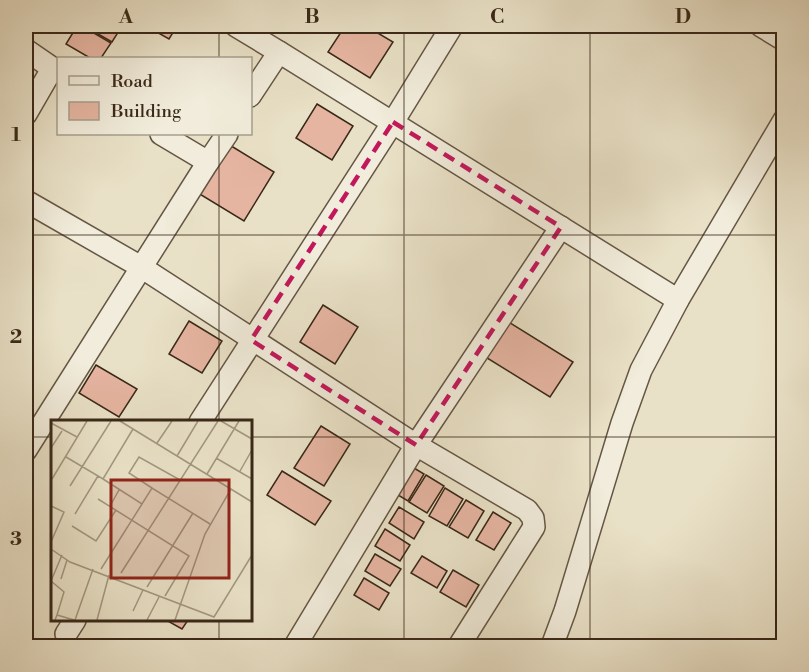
<svg xmlns="http://www.w3.org/2000/svg" width="809" height="672" font-family="'Libre Bodoni',serif">
<rect width="100%" height="100%" fill="#e9e1c7"/>
<filter id="stains"><feTurbulence type="fractalNoise" baseFrequency=".00333" numOctaves="4"/><feColorMatrix values="0 0 0 0 .2 0 0 0 0 .09 0 0 0 0 .02 0 0 0 .5 -.17"/></filter>
<radialGradient id="worn" r=".72"><stop offset=".6" stop-color="#630" stop-opacity="0"/><stop offset="1" stop-color="#630" stop-opacity=".3"/></radialGradient>
<g fill="#e6b5a2" stroke="#392818" stroke-width="1.5">
<path d="M77,26H82L111,43L101,58H90L66,44Z"/>
<path d="M84,26H122L112,42Z"/>
<path d="M146,26H177L169,39Z"/>
<path d="M345,26H366L393,42L370,78L328,52Z"/>
<path d="M317,104L353,126L332,160L296,138Z"/>
<path d="M228,144L274,172L244,221L198,193Z"/>
<path d="M323,305L358,327L335,364L300,342Z"/>
<path d="M502,318L573,362L550,397L479,353Z"/>
<path d="M189,321L222,341L202,373L169,354Z"/>
<path d="M96,365L137,389L119,417L79,393Z"/>
<path d="M321,426L350,444L324,486L294,468Z"/>
<path d="M409,465L424,474L408,501L393,492Z"/>
<path d="M282,471L331,501L315,525L267,495Z"/>
<path d="M426,475L444,486L427,513L409,502Z"/>
<path d="M445,488L463,499L447,526L429,516Z"/>
<path d="M466,500L484,511L468,538L449,527Z"/>
<path d="M399,507L424,522L414,539L389,523Z"/>
<path d="M493,512L511,523L494,550L476,540Z"/>
<path d="M385,529L410,545L400,561L375,546Z"/>
<path d="M375,554L401,569L390,586L365,571Z"/>
<path d="M422,556L447,571L437,588L411,573Z"/>
<path d="M453,570L479,585L466,607L440,592Z"/>
<path d="M364,578L389,593L379,610L354,595Z"/>
<path d="M166,620H188L182,629Z"/>
</g>
<g fill="none" stroke-linecap="round" stroke-linejoin="round">
<g stroke="#655644" stroke-width="24">
<g id="minor">
<path d="M236,26L279,52"/>
<path d="M761,26L784,40"/>
<path d="M26,50L58,72"/>
<path d="M250,96L279,52L678,300"/>
<path d="M26,114L52,69"/>
<path d="M161,134L208,162L227,134"/>
<path d="M26,201L141,267L416,445L527,510L533,518L534,527L459,646"/>
<path d="M200,422L393,122L452,26"/>
<path d="M26,450L208,162"/>
<path d="M66,634L75,620"/>
<path d="M295,646L416,445L561,227"/>
<path d="M552,646L565,611L622,423L641,370L678,300L784,120"/>
</g>
</g>
<use href="#minor" stroke="#f1ecdb" stroke-width="21"/>
</g>
<path fill="none" stroke="#c2185b" stroke-width="4.5" stroke-dasharray="12 8" stroke-linejoin="round" d="M393,122L561,227L416,445L251,340Z"/>
<path fill="none" stroke="#392818" stroke-width="1.5" stroke-opacity="0.55" d="M219,26V58M404,26V646M590,26V646M219,134V422M26,235H784M26,437H52M250,437H784M219,620V646"/>
<g transform="translate(51 420)">
<rect width="201" height="201" fill="#e9e1c7"/>
<path fill="none" stroke="#a39781" stroke-width="1.5" d="M69,1L201,82M170,1L201,19M0,3L26,17M106,23L121,1M0,28L11,11M126,36L147,1M15,37L52,59L82,9M165,38L201,59M189,51L201,30M156,54L188,1M1,59L36,1M52,59L91,84L101,68L159,104M19,66L60,1M101,68L78,53L88,37L129,60M47,79L138,136L114,176M0,86L13,92L0,122M59,86L68,70M24,94L47,56M21,106L45,121L65,90M0,129L19,142L163,197L201,135M50,149L91,84M70,153L167,1M10,159L16,140M0,161L13,172L6,195M0,161L11,135M96,167L142,93M82,191L92,170M4,200L6,195L23,200M24,200L42,149M46,200L58,155M96,200L108,177M124,200L154,114L180,69"/>
<path fill="#8f2418" fill-opacity="0.15" stroke="#8f2418" stroke-width="3" d="M60,60H178V158H60Z"/>
<rect width="201" height="201" fill="none" stroke="#392818" stroke-width="3"/>
</g>
<rect width="809" height="672" fill="none" stroke="#e9e1c7" stroke-width="66"/>
<rect x="57" y="57" width="195" height="78" fill="#f1ecdb" stroke="#a79e8d" stroke-width="1.5"/>
<rect x="69" y="76" width="30" height="9" fill="#f1ecdb" stroke="#a79e8d" stroke-width="1.5"/>
<text x="111" y="87" font-size="18" fill="#392818">Road</text>
<rect x="69" y="102" width="30" height="18" fill="#e6b5a2" stroke="#a79e8d" stroke-width="1.5"/>
<text x="111" y="117" font-size="18" fill="#392818">Building</text>
<rect x="33" y="33" width="743" height="606" fill="none" stroke="#392818" stroke-width="2"/>
<g font-size="20" text-anchor="middle" font-weight="bold" fill="#392818">
<text x="126" y="23">A</text>
<text x="312" y="23">B</text>
<text x="497" y="23">C</text>
<text x="683" y="23">D</text>
<text x="16" y="141">1</text>
<text x="16" y="343">2</text>
<text x="16" y="545">3</text>
</g>
<rect width="100%" height="100%" filter="url(#stains)"/>
<rect width="100%" height="100%" fill="url(#worn)"/>
</svg>
